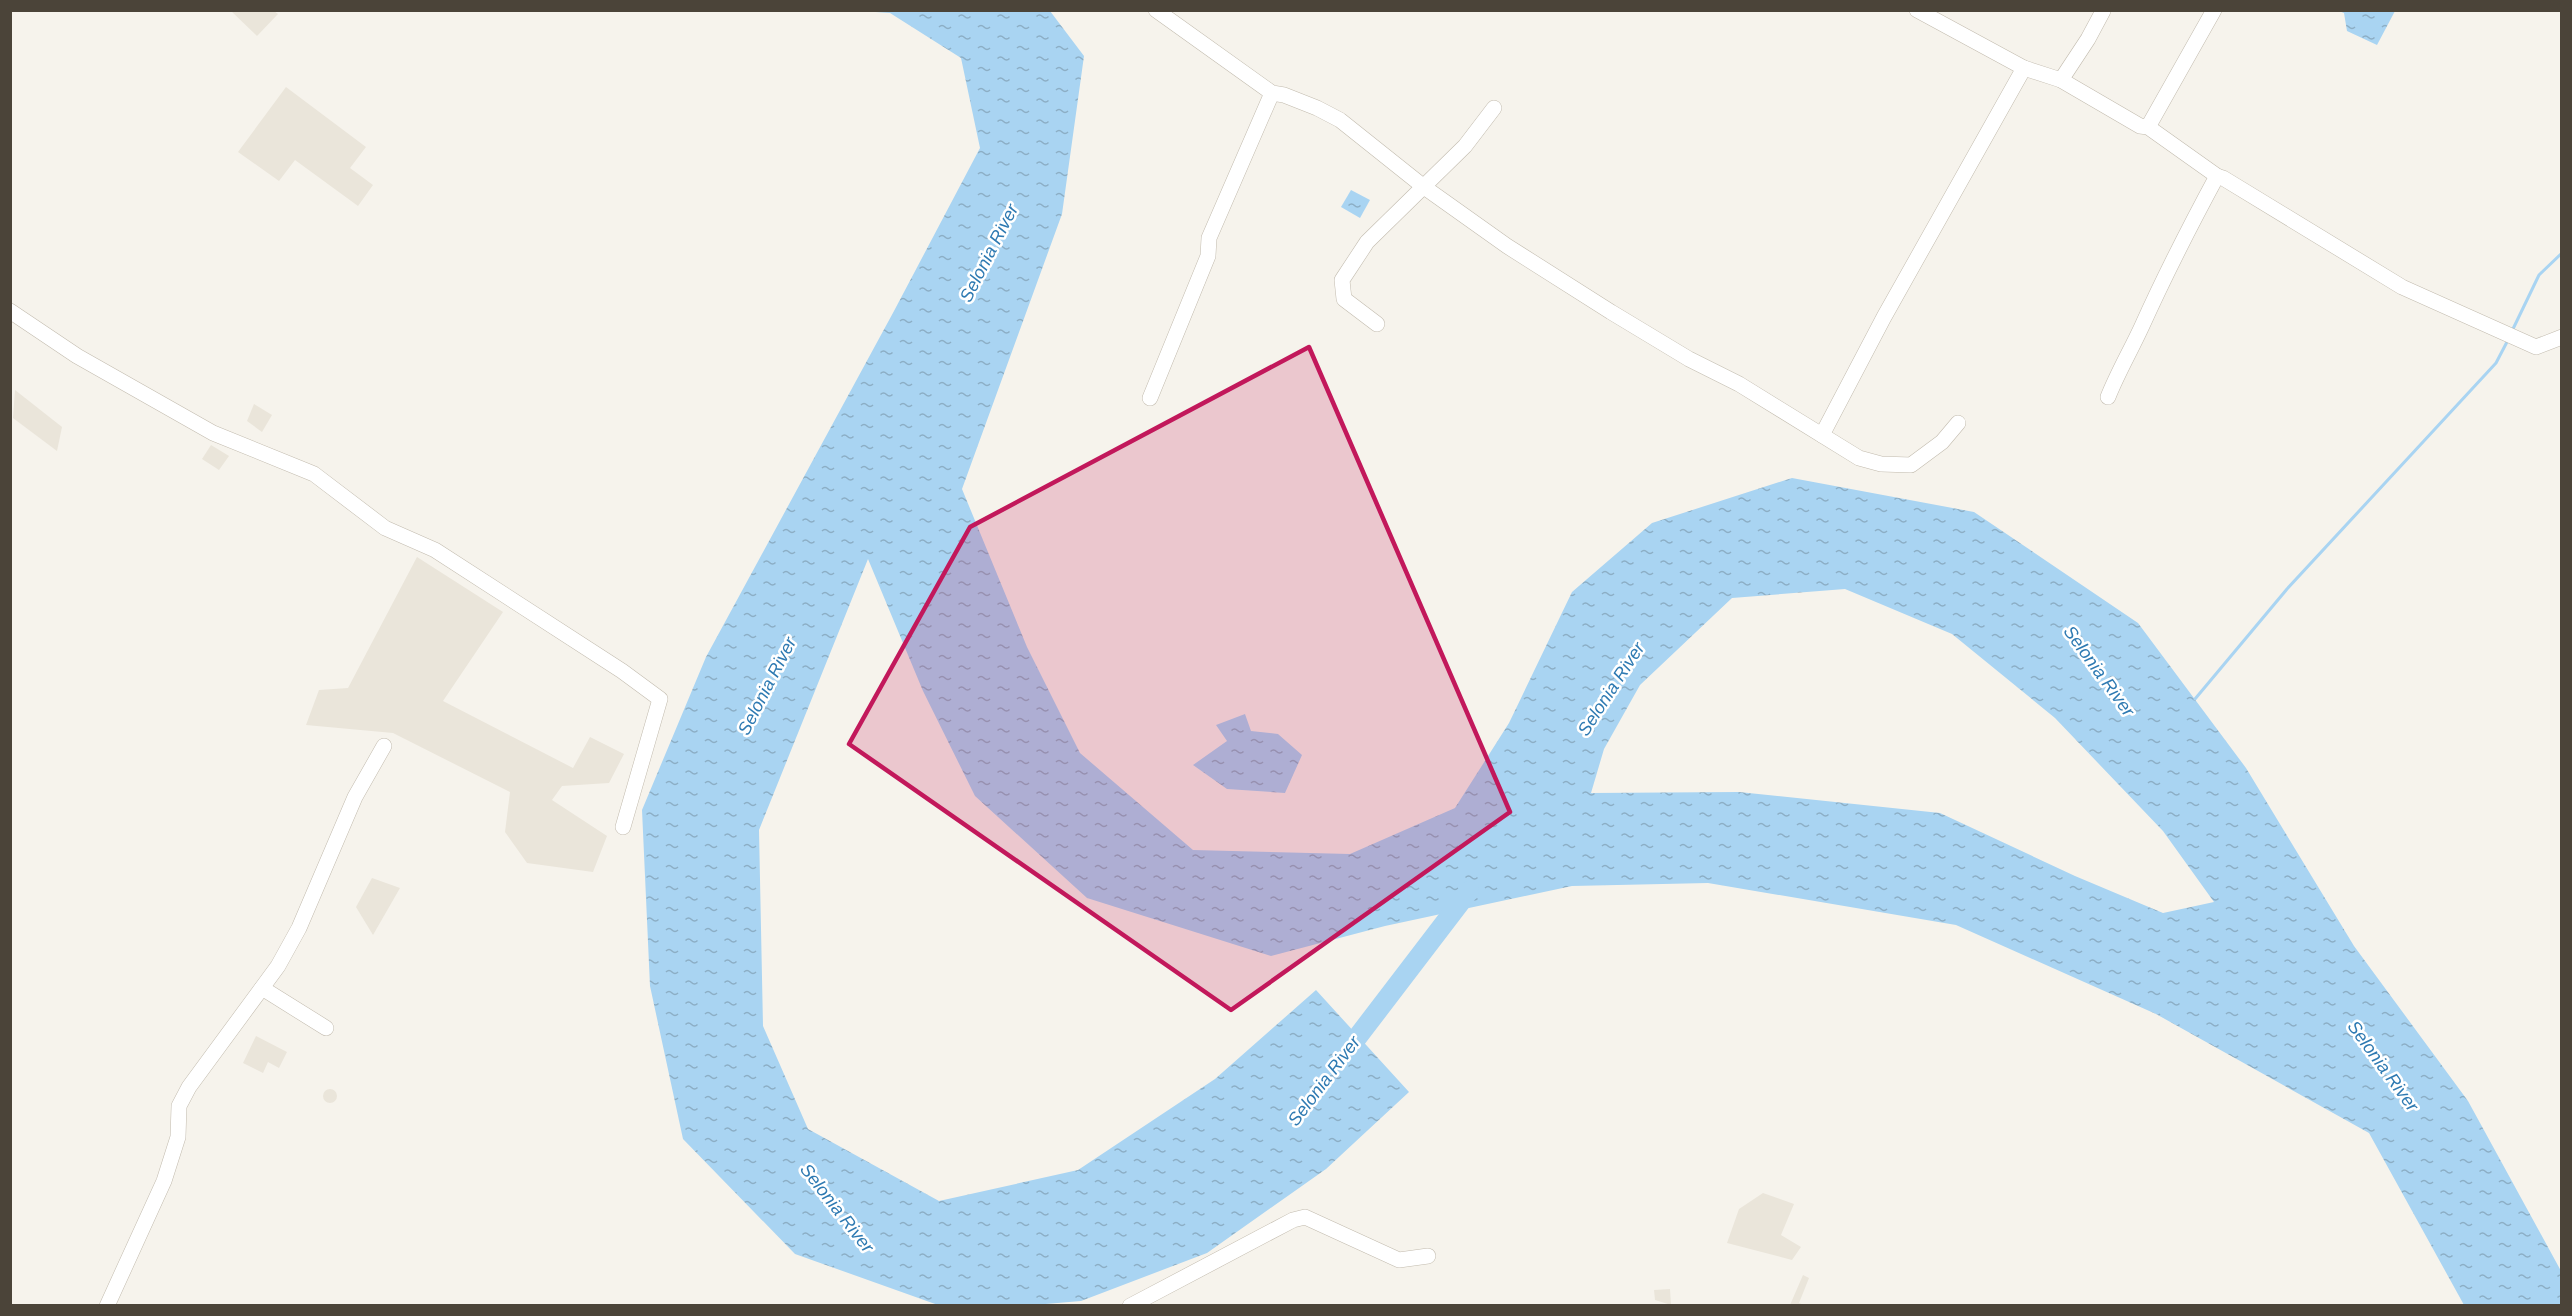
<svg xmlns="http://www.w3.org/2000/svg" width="2572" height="1316" font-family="Arial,sans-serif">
<defs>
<pattern id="water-ripples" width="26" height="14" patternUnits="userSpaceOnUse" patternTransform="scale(1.5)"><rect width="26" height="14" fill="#a9d4f2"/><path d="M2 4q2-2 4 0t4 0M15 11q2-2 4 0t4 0" fill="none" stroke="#8caec5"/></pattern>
</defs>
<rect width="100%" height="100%" fill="#f6f3ec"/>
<g fill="#eae5da">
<path d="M231,11H274L278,14L257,36Z"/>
<path d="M286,87L366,147L350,168L373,185L358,206L295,160L279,181L238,152Z"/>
<path d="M15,390L62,427L57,451L13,418Z"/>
<path d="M254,404L272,415L262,432L247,421Z"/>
<path d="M211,445L229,456L219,470L202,459Z"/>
<path d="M417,557L503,612L443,701L573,768L590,737L624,754L609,783L562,786L552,800L607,836L593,872L527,863L505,832L510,792L393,733L306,725L319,690L348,688Z"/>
<path d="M372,878L400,888L373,935L356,907Z"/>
<path d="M256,1036L287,1052L279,1068L268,1062L263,1073L243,1063Z"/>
<circle cx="330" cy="1096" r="7"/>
<path d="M1763,1193L1794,1204L1781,1235L1801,1247L1792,1260L1727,1243L1739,1209Z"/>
<path d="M1803,1275L1809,1278L1799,1303L1804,1305H1790Z"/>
<path d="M1670,1289L1671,1305L1655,1300L1654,1290Z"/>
</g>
<g fill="url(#water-ripples)" fill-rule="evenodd">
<path d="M861,11H1050L1084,56L1062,214L962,489L1027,647L1080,753L1193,850L1350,854L1455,808L1509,723L1572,592L1652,523L1792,478L1974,512L2138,623L2246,768L2354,946L2468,1101L2561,1271V1305H2464L2369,1133L2156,1014L1956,925L1708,883L1572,886L1385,926L1271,956L1087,898L975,796L923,691L868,559L759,830L763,1026L808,1129L939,1201L1078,1170L1215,1079L1316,990L1409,1092L1326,1169L1207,1253L1081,1301L1034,1305H938L795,1254L683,1139L650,986L642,810L706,657L894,311L980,148L961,58L890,13ZM1845,589L1952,634L2055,718L2163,831L2214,902L2163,913L2075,876L1940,813L1739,792L1591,793L1604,749L1640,685L1732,598Z"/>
<path d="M2339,11H2395L2377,45L2347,31L2344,13Z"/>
<path d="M1351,190L1370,200L1360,218L1341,207Z"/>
<path d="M1245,714L1251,731L1278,734L1302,755L1285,793L1227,789L1193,765L1227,741L1216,725Z"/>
</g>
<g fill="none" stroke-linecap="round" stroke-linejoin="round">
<g stroke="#a9d4f2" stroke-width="3">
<path d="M2512,331L2539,275L2562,253"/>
<path d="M2195,699L2287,589L2496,363L2508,340"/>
</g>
<path stroke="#a9d4f2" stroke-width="20" d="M1343,1056L1469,891"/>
<g stroke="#c2bbae" stroke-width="16">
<g id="minor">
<path d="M1156,10L1272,93L1284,95L1317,108L1340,120L1424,187L1507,246L1611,312L1689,359L1739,384L1859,458L1881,464L1911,465L1942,442L1958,423"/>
<path d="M1917,10L2024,68L2061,80L2140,126L2148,127L2217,176L2223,178L2402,287L2536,347L2562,337"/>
<path d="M2061,80L2088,39L2103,11"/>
<path d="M2148,127L2214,10"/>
<path d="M10,311L77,356L213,433L314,474L385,528L435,550L622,671L660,699L623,827"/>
<path d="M1377,324L1344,299L1342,280L1367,242L1465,146L1494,108"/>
<path d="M2108,397C2118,372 2131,350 2142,326C2165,275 2190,226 2217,176"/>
<path d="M1150,398L1208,256L1209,238L1272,93"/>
<path d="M1822,435L1884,317L2024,68"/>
<path d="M262,988L326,1028"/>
<path d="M107,1306L164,1181L178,1137L179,1106L189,1087L278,966L299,928L355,797L384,746"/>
<path d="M1130,1306L1293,1220L1305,1217L1399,1260L1428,1256"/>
</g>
</g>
<use href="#minor" stroke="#fff" stroke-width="15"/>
</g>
<path fill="#c2185b" fill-opacity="0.2" stroke="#c2185b" stroke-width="4.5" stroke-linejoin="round" d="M1309,347L1510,812L1231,1010L849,744L970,527Z"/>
<g text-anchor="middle" stroke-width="5" stroke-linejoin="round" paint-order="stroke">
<g font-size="18" font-style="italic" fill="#2e7ab2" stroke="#fff">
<text transform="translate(989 253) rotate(-63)" y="6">Selonia River</text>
<text transform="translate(2099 671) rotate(54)" y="6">Selonia River</text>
<text transform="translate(767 686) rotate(-63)" y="6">Selonia River</text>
<text transform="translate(1611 689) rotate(-57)" y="6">Selonia River</text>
<text transform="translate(2383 1066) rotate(54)" y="6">Selonia River</text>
<text transform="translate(1324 1081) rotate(-53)" y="6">Selonia River</text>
<text transform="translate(837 1208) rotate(52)" y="6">Selonia River</text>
</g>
</g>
<rect width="2572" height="1316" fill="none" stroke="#4b4439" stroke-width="24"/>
</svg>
